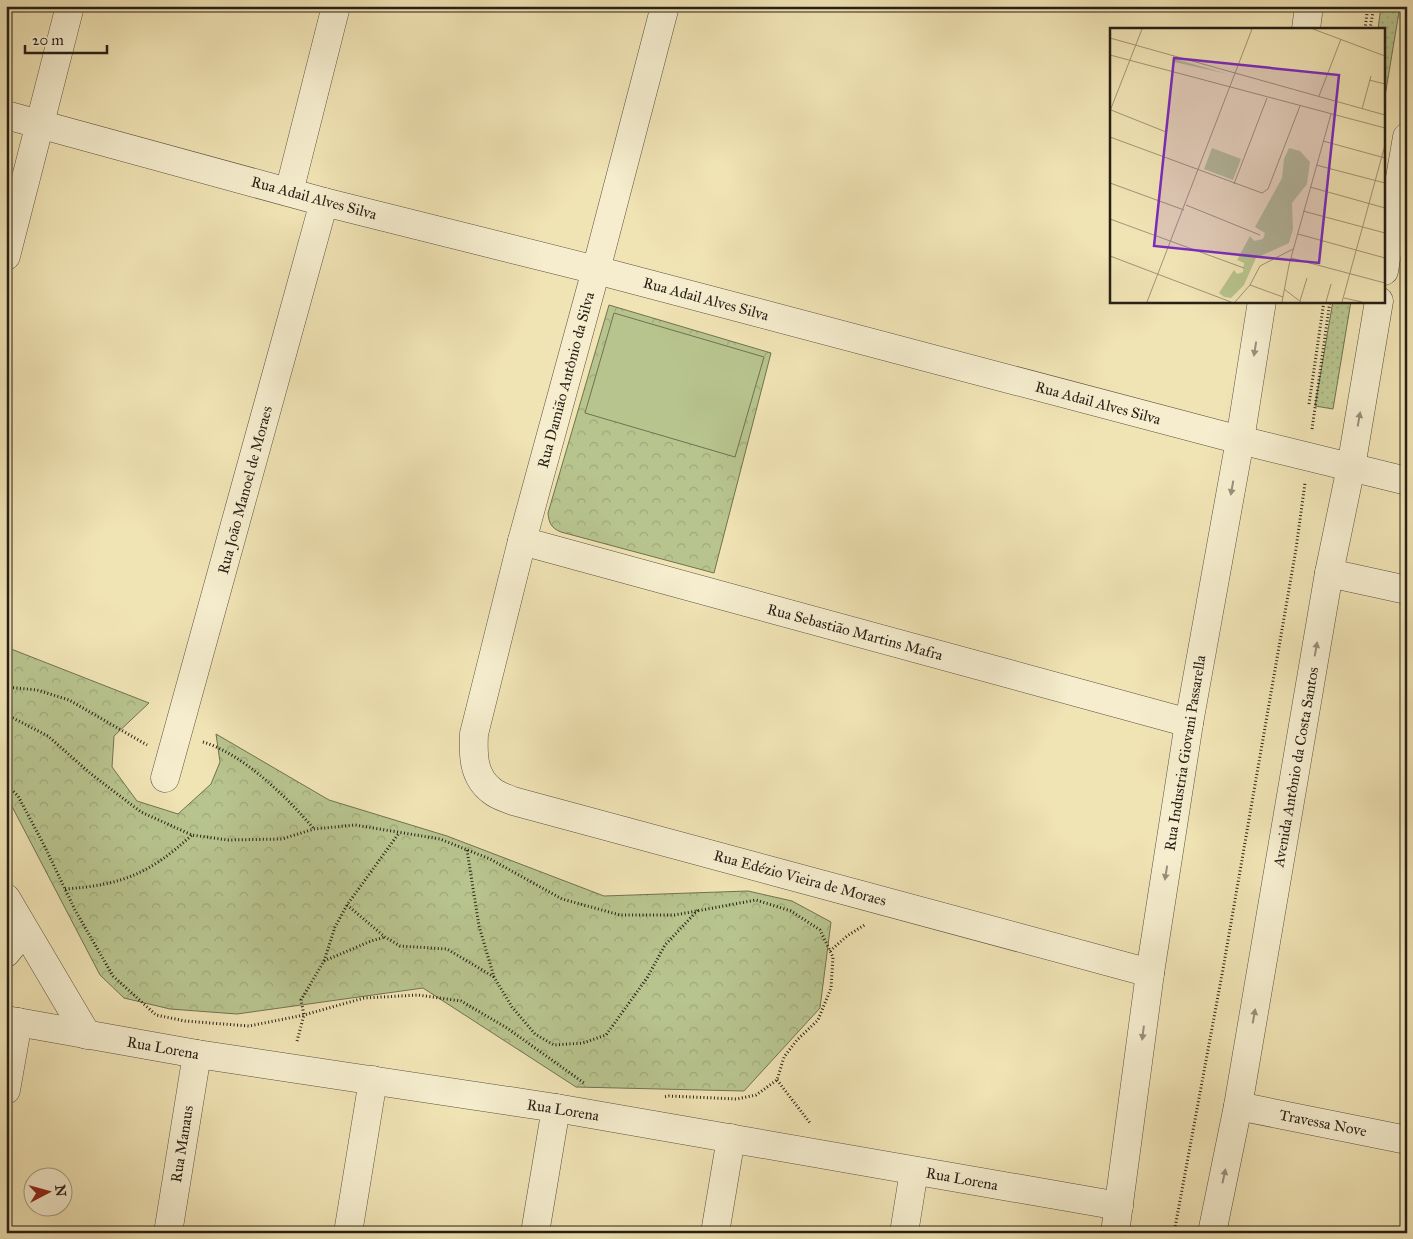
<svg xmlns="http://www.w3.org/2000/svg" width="1413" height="1239" font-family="'IM FELL Great Primer',serif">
<defs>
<pattern id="grass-dots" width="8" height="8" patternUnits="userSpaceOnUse" patternTransform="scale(1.25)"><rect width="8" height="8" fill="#b8c48e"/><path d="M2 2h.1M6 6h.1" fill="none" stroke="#9ea87a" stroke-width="1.8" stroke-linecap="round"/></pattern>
<pattern id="park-crowns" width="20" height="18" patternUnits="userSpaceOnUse" patternTransform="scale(1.25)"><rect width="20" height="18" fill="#b8c48e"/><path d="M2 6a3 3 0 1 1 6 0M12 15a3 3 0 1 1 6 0" fill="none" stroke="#9ea87a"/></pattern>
</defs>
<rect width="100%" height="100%" fill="#f0e3b4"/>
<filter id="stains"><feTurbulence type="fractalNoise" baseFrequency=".004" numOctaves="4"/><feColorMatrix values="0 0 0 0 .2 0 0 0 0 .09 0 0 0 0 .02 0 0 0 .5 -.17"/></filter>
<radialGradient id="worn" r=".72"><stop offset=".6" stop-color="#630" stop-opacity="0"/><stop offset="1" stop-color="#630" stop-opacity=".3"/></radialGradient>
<g fill="url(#grass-dots)" stroke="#707252">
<path d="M1381,6H1400L1384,102V29H1378Z"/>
<path d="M1333,301H1351L1333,409L1315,406Z"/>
</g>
<g fill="url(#park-crowns)" stroke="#707252">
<path d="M609,305L771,353L714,573L561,532C551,528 549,523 548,513Z"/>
<path d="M6,647L149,703L114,736L112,767L137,801L178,814L211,784L220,762L216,734L329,800L447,836L604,896L748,891L792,901L831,922L820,1008L744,1091L576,1087L423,988L237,1014L170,1009L124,998L100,975L6,795Z"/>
</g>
<path fill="#b8c48e" stroke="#707252" d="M614,313L764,357L735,457L585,413Z"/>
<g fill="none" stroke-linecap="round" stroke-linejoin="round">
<g stroke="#59503e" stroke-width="29">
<g id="minor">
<path d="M665,6L596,270L522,541L474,734C473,755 473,777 492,791C498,796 506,798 513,801L1150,973"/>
<path d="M1306,29L1309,6"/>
<path d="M6,115L324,202L596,270L1240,440L1407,481"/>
<path d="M289,192L336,6"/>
<path d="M6,256L70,6"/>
<path d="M1384,271L1407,137"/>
<path d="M522,541L1189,723"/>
<path d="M1329,573L1407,590"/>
<path d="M165,778L324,202"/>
<path d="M6,898L87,1035"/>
<path d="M6,953L24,931"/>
<path d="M6,1020L197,1054L556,1108L1119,1206"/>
<path d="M6,1090L18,1022"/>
<path d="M1238,1106L1407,1140"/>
<path d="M168,1233L197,1054"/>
<path d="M348,1233L373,1080"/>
<path d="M535,1233L556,1108"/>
<path d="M715,1233L731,1138"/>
<path d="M904,1233L914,1171"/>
<path d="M1115,1233L1150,973L1189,723L1240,440L1262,301"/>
<path d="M1212,1233L1238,1106L1329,573L1351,467L1379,301"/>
</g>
</g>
<g stroke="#271f16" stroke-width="3" stroke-dasharray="1 2.5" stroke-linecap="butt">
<path d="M1365,29L1368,6"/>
<path d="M1370,29L1374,6"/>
<path d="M1309,404L1324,301"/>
<path d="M1312,429L1330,301"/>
<path d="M6,687L37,690L69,700L147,745"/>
<path d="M6,716L11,717L48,736L91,774L141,812L192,835L228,840L282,839L314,829L355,825L440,839L490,859L562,899L620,915H675L756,900L791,911L820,930L833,957L831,988L818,1020L797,1040L784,1057L777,1080L756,1095L737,1099L669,1096L664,1097"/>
<path d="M203,742C243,754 287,797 314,829"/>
<path d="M6,784L18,796L44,845L75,910L113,976L156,1015L185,1021L249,1026L304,1015L364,998L418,995L461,1001L507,1028L584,1083"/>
<path d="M467,850L479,926L494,977L512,1007L535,1034L554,1045L583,1043L606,1035L647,978L665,945L698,910"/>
<path d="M65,889C122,885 149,874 192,835"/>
<path d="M347,905L385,937L400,946L447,949L494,977"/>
<path d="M830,951L847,936L866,924"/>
<path d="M324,961L371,941L385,937"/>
<path d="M297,1041L304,1015L301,1000L324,961L335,927L347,905L399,833"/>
<path d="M777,1080L810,1123"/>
<path d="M1174,1233L1223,969L1296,549L1305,483"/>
</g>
<use href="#minor" stroke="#f5edce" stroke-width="28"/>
</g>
<defs><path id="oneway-solid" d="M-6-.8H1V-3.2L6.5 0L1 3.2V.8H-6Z" transform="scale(1.25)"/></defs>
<g fill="#98907b">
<use href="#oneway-solid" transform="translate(1255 349) rotate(99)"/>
<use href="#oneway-solid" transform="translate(1359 419) rotate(-80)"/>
<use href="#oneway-solid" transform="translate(1232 488) rotate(100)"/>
<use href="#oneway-solid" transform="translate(1316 649) rotate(-80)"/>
<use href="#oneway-solid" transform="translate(1166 873) rotate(99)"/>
<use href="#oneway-solid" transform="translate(1254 1016) rotate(-80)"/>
<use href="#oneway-solid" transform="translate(1143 1033) rotate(97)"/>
<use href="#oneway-solid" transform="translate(1224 1176) rotate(-78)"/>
</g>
<g text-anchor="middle" stroke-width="5" stroke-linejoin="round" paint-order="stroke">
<g font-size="15" fill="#271f16" stroke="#f5edce">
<text transform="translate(314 198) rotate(15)" y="5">Rua Adail Alves Silva</text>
<text transform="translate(706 299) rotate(15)" y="5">Rua Adail Alves Silva</text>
<text transform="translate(566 380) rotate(-75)" y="5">Rua Damião Antônio da Silva</text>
<text transform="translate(1098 403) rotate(15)" y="5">Rua Adail Alves Silva</text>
<text transform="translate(245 490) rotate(-75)" y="5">Rua João Manoel de Moraes</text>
<text transform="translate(855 632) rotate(15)" y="5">Rua Sebastião Martins Mafra</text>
<text transform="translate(1185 753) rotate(-81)" y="5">Rua Industria Giovani Passarella</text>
<text transform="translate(1296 767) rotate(-80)" y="5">Avenida Antônio da Costa Santos</text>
<text transform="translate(800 878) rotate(15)" y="5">Rua Edézio Vieira de Moraes</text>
<text transform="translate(163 1048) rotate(10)" y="5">Rua Lorena</text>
<text transform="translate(563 1110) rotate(9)" y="5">Rua Lorena</text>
<text transform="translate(1323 1123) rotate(11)" y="5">Travessa Nove</text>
<text transform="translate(182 1144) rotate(-81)" y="5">Rua Manaus</text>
<text transform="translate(962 1179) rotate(10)" y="5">Rua Lorena</text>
</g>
</g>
<g transform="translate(1110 28)">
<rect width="275" height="275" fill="#f0e3b4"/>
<path d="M65,31L118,46L64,34Z" fill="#b8c48e"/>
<path d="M102,120L131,131L123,152L94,141ZM179,120L190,123L200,134L197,156L182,175L183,201L179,215L146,230L134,257L121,270L114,269L109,265L124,242L127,246L133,244L134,235L127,232L140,208L144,213L153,211L155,205L145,199L172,150L174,131Z" fill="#b8c48e"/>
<path d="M103,121L115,126L107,146L95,140Z" fill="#b8c48e"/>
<path fill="none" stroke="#a09575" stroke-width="1" d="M203,1L275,28M0,10L275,87M0,27L275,100M259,52L275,56M209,68L231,11M252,81L261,48M1,82L56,104M0,83L32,1M0,109L152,165L158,161L190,78M213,113L275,130M206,137L275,155M0,155L74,182M124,156L157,70M200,159L275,180M76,177L150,207M193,183L275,205M0,191L134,240M188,206L275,230M0,228L121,274M181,230L275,255M140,257L173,269M174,261L191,274M234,270L252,274M190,273L197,250M37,274L142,1M125,274L140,257L150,238L183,221M172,274L179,237L221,86M216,274L221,256M232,274L275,117"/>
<path fill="#7b2cbf" fill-opacity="0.15" stroke="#7b2cbf" stroke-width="2.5" d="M64,30L229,47L209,235L44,218Z"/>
<rect width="275" height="275" fill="none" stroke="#271f16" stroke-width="2.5"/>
</g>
<rect width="1413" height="1239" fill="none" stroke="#f0e3b4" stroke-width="25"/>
<rect x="8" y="8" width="1398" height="1224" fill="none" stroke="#271f16" stroke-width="2.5"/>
<rect x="12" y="12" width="1388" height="1214" fill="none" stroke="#271f16"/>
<g transform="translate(48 1192) rotate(84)"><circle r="24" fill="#f5edce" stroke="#a39b84"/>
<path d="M0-4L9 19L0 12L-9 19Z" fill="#8f2418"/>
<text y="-8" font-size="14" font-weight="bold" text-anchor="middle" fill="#271f16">N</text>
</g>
<path d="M25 45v8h82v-8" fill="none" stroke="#271f16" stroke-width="2.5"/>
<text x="32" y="45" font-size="15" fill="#271f16" stroke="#f5edce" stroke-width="4" paint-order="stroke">20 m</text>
<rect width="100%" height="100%" filter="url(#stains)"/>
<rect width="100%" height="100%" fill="url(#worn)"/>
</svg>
